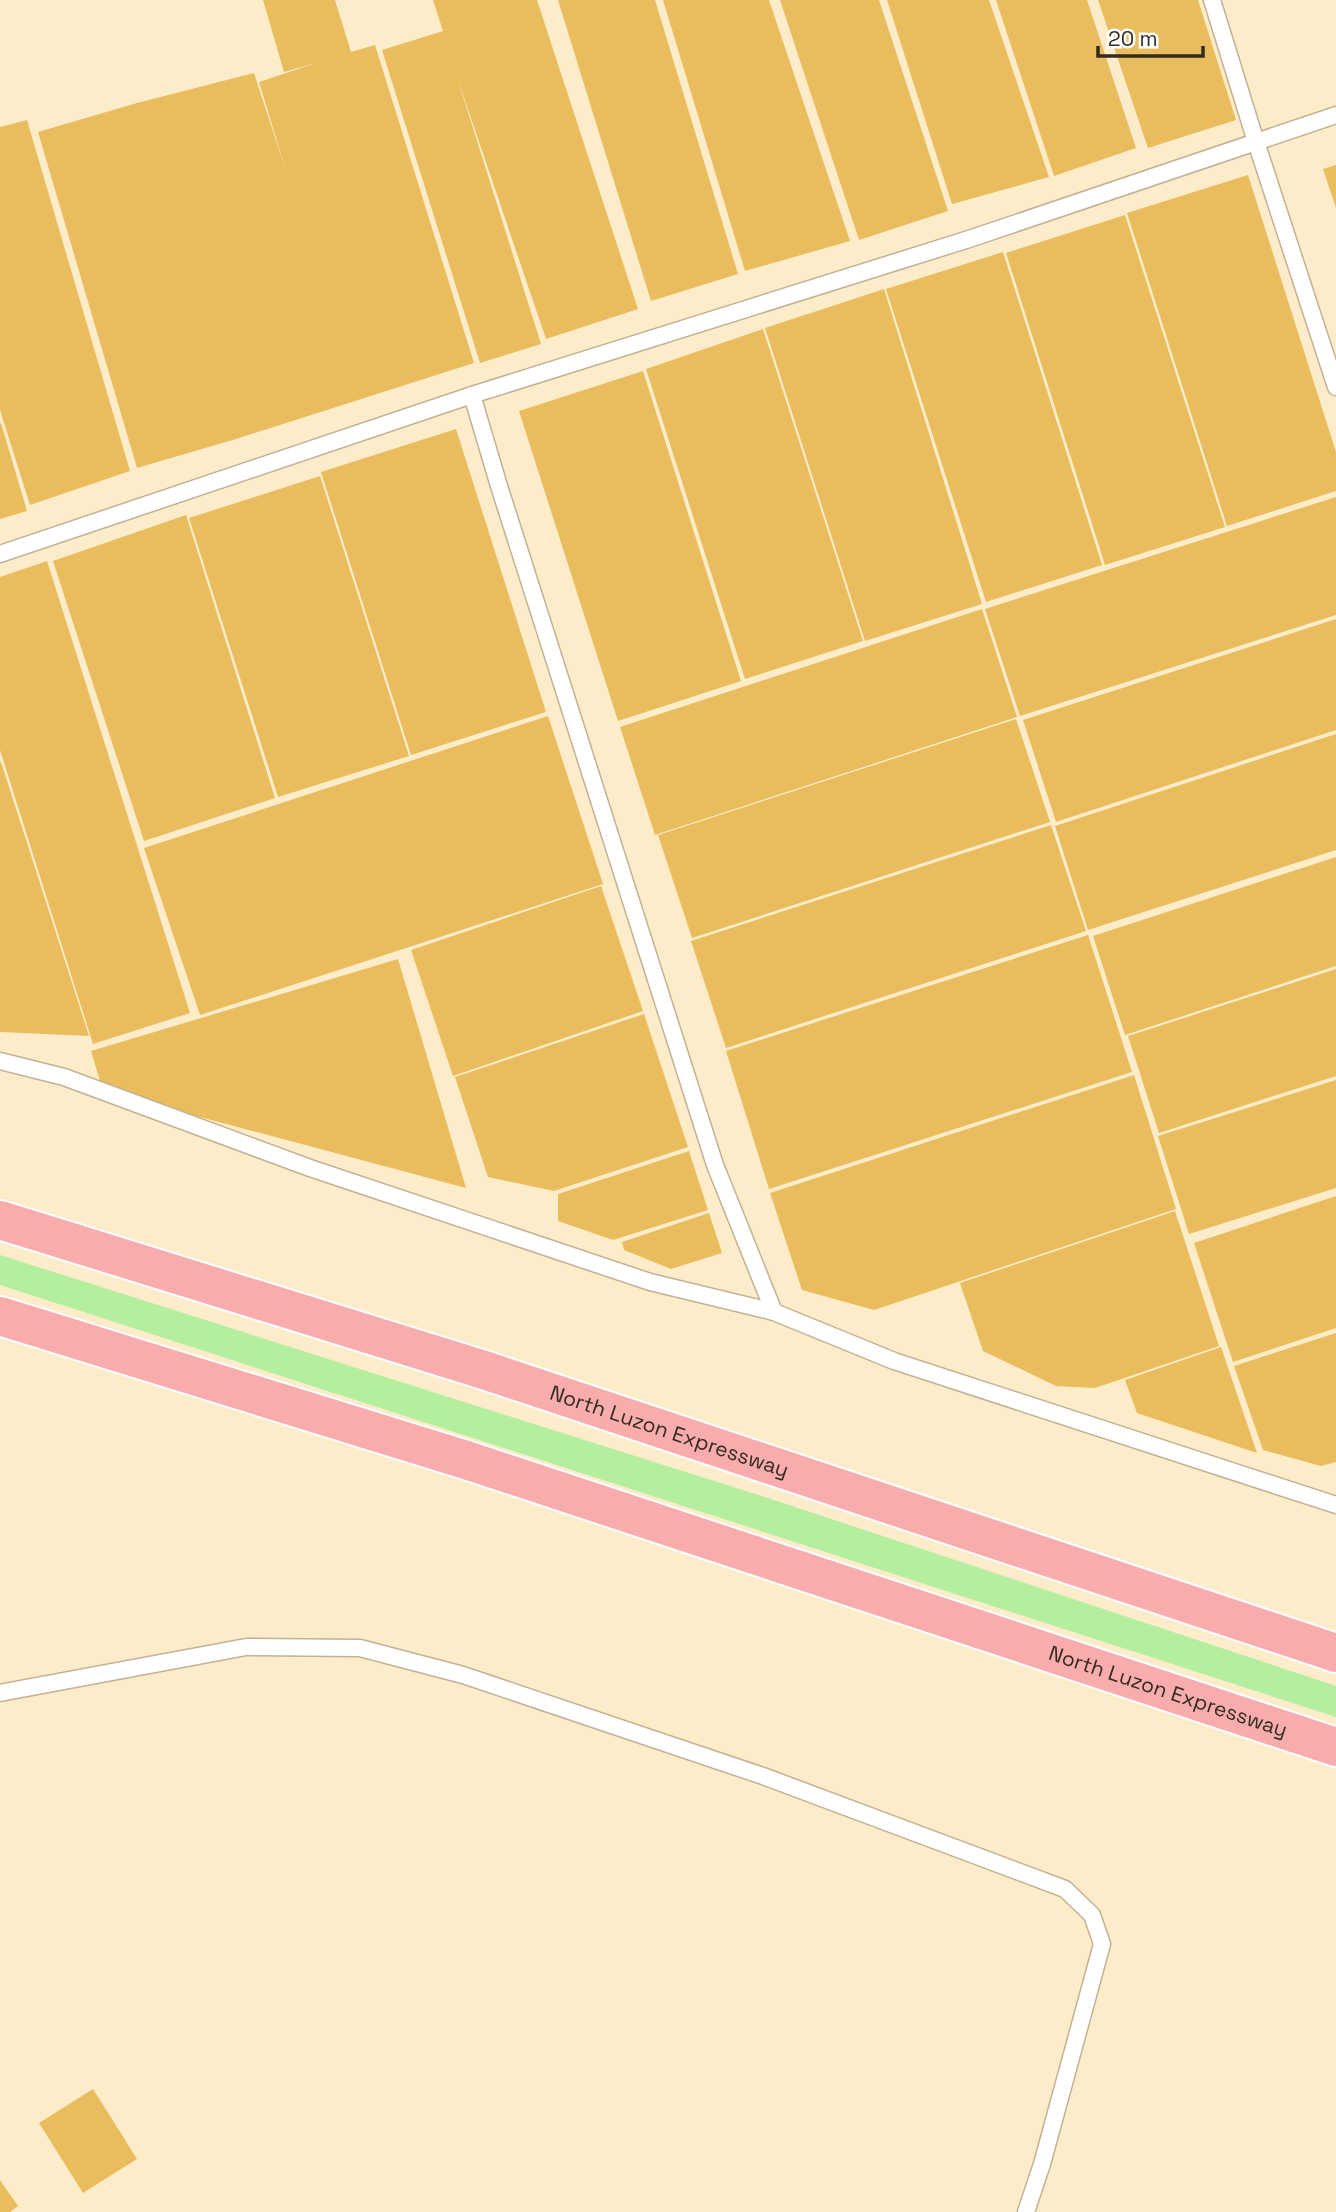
<svg xmlns="http://www.w3.org/2000/svg" width="1336" height="2212" font-family="'Space Grotesk',sans-serif">
<rect width="100%" height="100%" fill="#fdecca"/>
<path fill="#b4ee9f" d="M0,1255L771,1499L1336,1686V1717L0,1285Z"/>
<g fill="#e9bd5d">
<path d="M263,0H335L351,52L375,45L474,363L236,439L137,468L38,132L137,103L254,73L286,171L259,82L316,63L284,72Z"/>
<path d="M433,0H537L638,309L546,339L457,77L541,344L480,363L382,50L443,31Z"/>
<path d="M558,0H655L738,274L651,301Z"/>
<path d="M663,0H769L850,241L745,271Z"/>
<path d="M780,0H879L948,211L859,240Z"/>
<path d="M887,0H989L1049,177L952,204Z"/>
<path d="M996,0H1087L1136,148L1054,176Z"/>
<path d="M1098,0H1198L1236,120L1148,148Z"/>
<path d="M27,120L130,471L30,505L0,410V127Z"/>
<path d="M1336,165V208L1323,169Z"/>
<path d="M1248,175L1336,452V491L1227,526L1127,213Z"/>
<path d="M1125,215L1225,527L1105,565L1006,253Z"/>
<path d="M1003,252L1102,565L986,602L886,289Z"/>
<path d="M884,289L982,604L865,641L765,328Z"/>
<path d="M763,329L863,641L745,679L646,369Z"/>
<path d="M643,371L741,681L618,721L519,411Z"/>
<path d="M1,423L27,511L0,519V424Z"/>
<path d="M456,429L546,712L411,755L321,472Z"/>
<path d="M320,476L409,756L278,797L189,518Z"/>
<path d="M1336,497V615L1020,716L985,609Z"/>
<path d="M186,515L275,798L144,841L53,561Z"/>
<path d="M47,561L190,1013L93,1044L0,750V577Z"/>
<path d="M982,609L1017,717L655,835L620,727Z"/>
<path d="M1336,619V730L1056,822L1023,720Z"/>
<path d="M548,716L603,884L200,1015L144,848Z"/>
<path d="M1016,719L1050,822L692,938L658,835Z"/>
<path d="M1336,734V850L1088,930L1055,826Z"/>
<path d="M0,762H1L89,1036L0,1032Z"/>
<path d="M1051,825L1086,931L726,1048L691,941Z"/>
<path d="M1336,857V966L1125,1035L1093,936Z"/>
<path d="M601,886L643,1011L453,1076L411,950Z"/>
<path d="M1088,935L1132,1072L769,1189L726,1051Z"/>
<path d="M398,959L466,1188L103,1091L91,1051Z"/>
<path d="M1336,969V1076L1159,1133L1128,1036Z"/>
<path d="M644,1014L688,1147L554,1191L488,1177L455,1077Z"/>
<path d="M1134,1075L1176,1209L874,1310L802,1290L770,1193Z"/>
<path d="M1336,1080V1188L1189,1234L1158,1136Z"/>
<path d="M689,1151L708,1210L613,1240L558,1221V1194Z"/>
<path d="M1336,1196V1328L1233,1362L1194,1243Z"/>
<path d="M1175,1211L1219,1346L1095,1388L1056,1386L983,1351L960,1283Z"/>
<path d="M709,1213L722,1253L671,1269L624,1250L622,1242Z"/>
<path d="M1336,1333V1462L1321,1466L1263,1450L1234,1366Z"/>
<path d="M1221,1347L1257,1453L1137,1413L1125,1380Z"/>
<path d="M93,2089L137,2159L83,2193L39,2123Z"/>
<path d="M0,2180L18,2206L10,2212H0Z"/>
</g>
<g fill="none" stroke-linecap="round" stroke-linejoin="round">
<g stroke="#c2b292" stroke-width="19">
<g id="service">
<path d="M1212,0L1256,142L1336,387"/>
<path d="M472,395L499,486L715,1165L774,1312"/>
<path d="M0,554L472,395L969,239L1336,115"/>
<path d="M0,1061L64,1077L310,1168L650,1282L774,1312L894,1361L1336,1505"/>
<path d="M0,1693L246,1647L360,1648L463,1675L763,1776L1065,1889L1092,1915L1102,1944L1042,2164L1026,2212"/>
</g>
</g>
<g stroke="#fff" stroke-width="42">
<g id="motorway">
<path id="s1" d="M0,1220L484,1370L1336,1653"/>
<path id="s2" d="M0,1316L466,1460L1336,1747"/>
</g>
</g>
<use href="#service" stroke="#fff" stroke-width="16"/>
<use href="#motorway" stroke="#f9acae" stroke-width="38"/>
</g>
<g text-anchor="middle" stroke-width="6" stroke-linejoin="round" paint-order="stroke">
<g font-size="21" fill="#322b1f" stroke="#fff">
<text dy="7" stroke="none"><textPath href="#s1" startOffset="702">North Luzon Expressway</textPath></text>
<text dy="7" stroke="none"><textPath href="#s2" startOffset="1227">North Luzon Expressway</textPath></text>
</g>
</g>
<path d="M1098 46v10h105v-10" fill="none" stroke="#322b1f" stroke-width="3.5"/>
<text x="1108" y="46" font-size="21" fill="#322b1f" stroke="#ffffff" stroke-width="5" paint-order="stroke">20 m</text>
</svg>
